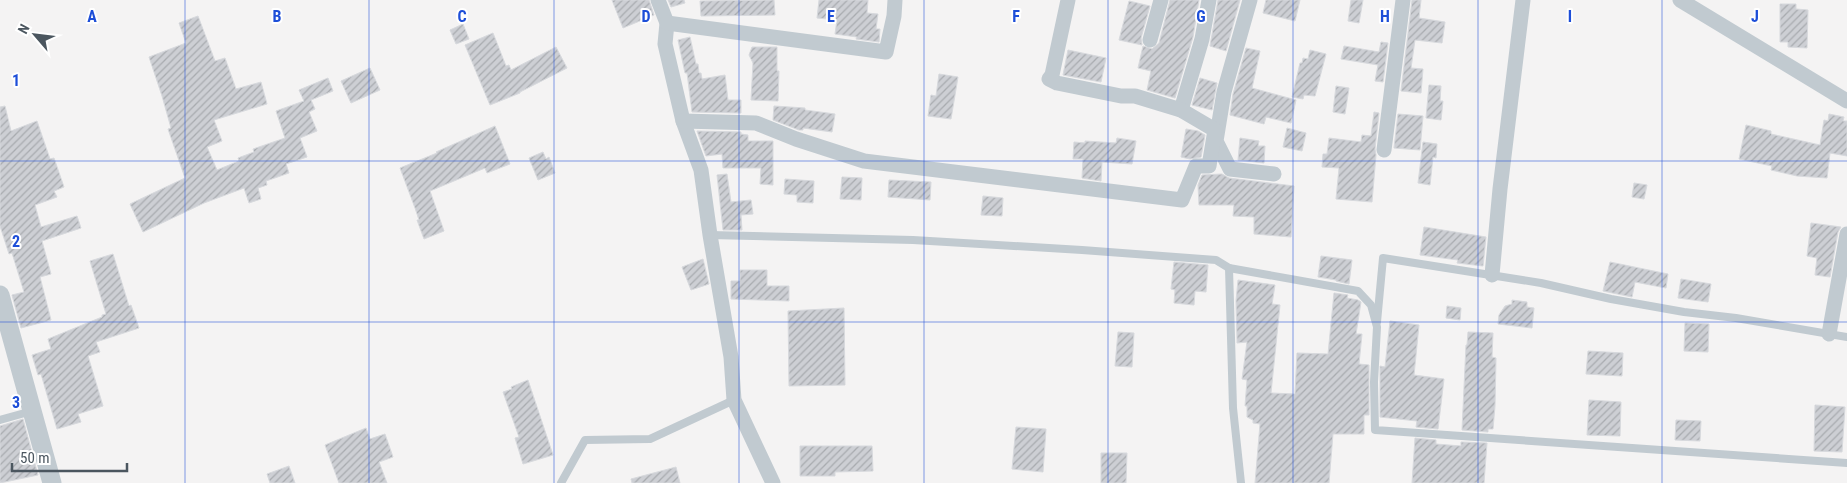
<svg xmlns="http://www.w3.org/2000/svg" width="1847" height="483" font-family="'Roboto Condensed',sans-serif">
<defs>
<pattern id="building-hatch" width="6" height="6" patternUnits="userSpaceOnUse" patternTransform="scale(1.25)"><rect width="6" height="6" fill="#cdcfd4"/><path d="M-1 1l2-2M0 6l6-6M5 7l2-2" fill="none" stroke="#a8abaf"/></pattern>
</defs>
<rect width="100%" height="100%" fill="#f4f3f3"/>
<g fill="url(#building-hatch)" stroke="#d7d9dd">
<path d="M612,0H649L654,15L623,28Z"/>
<path d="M668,0H684L685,3L671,7Z"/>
<path d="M774,0L775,15L701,16L700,1Z"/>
<path d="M819,0H868L867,13L878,14L876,29H880L879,42L856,39L857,37L835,34L837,20L817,18Z"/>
<path d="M1170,0H1199L1193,37L1175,98L1147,90L1151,71L1138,68L1143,46L1152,49L1159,43Z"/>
<path d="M1218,0H1240L1226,51L1210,46Z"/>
<path d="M1266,0H1300L1295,21L1263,13Z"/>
<path d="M1351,0H1363L1359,23L1348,21Z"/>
<path d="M1412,0H1421L1419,18L1445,22L1442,43L1415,40L1411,68L1423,69L1421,93L1401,91Z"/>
<path d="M1129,1L1150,6L1141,38L1142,45L1119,40Z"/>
<path d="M1780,4H1796V9L1808,10L1807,48L1788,47V42H1780Z"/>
<path d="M198,16L215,61L225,58L236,89L261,82L267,104L214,120L222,141L207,147L217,170L239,161L238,158L254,152L253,149L285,138L276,111L304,101L299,90L328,78L333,91L311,100L315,109L309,112L317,131L300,138L307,157L286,164L289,173L266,181L267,185L258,188L261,199L249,203L244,188L204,203L143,232L130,204L185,178L168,129L171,128L162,96L149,57L186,43L179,23Z"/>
<path d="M463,24L469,39L456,44L450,30Z"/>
<path d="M493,33L506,66L509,65L511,70L556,47L567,68L520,92V93L490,105L465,45Z"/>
<path d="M690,37L696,64H698L699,73H701L702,79L725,75L728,100H741V113L692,112L687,73H685L678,40Z"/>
<path d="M1381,42L1388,43L1383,82L1375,81L1378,65L1341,59L1344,46L1379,52Z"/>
<path d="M752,47H777V71H779L778,101L751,100L753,63L749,55Z"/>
<path d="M1246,48L1260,51L1252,88L1296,100L1291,123L1266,117L1264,124L1230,115L1233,94Z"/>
<path d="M1068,50L1106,58L1101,82L1063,75Z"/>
<path d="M1310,50L1326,54L1315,96L1304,95L1303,99L1292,97L1300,63H1302L1303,58L1308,59Z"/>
<path d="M370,68L380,90L351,103L341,81Z"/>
<path d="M939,74L958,77L951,119L928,116L931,95L936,96Z"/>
<path d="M1200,78L1217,83L1212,110L1192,105Z"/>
<path d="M1429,85L1441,86L1440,101H1443L1441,120L1426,118Z"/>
<path d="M1336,86L1349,88L1345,114L1333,112Z"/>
<path d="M5,106L11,131L37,121L50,159L54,158L64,187L54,191L57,197L35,205L41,227L77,216L81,228L42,241L51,274L40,277L51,320L21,328L12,295L24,292L12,253L9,254L0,226V107Z"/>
<path d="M774,106L805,108V110L835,114L832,132L803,128V130H799L773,120Z"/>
<path d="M1374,112L1379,113L1375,149L1376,155L1372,202L1336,199L1339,168L1322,167L1323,154H1327L1329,138L1361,142L1362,135L1371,136Z"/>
<path d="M1398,114L1423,116L1420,150L1394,148Z"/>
<path d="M1829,114L1844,117L1843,121H1847V156L1830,153L1827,178L1797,176L1771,170L1772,166L1739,159L1746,125L1771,131V134L1820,145L1824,120L1828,121Z"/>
<path d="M495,126L510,164L487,173L485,168L430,191L444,231L424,239L417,220H419L415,208L400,168L437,153L436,152Z"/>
<path d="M1287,128L1306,133L1302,151L1283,147Z"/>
<path d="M1186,129L1198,131L1205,135L1201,157L1190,159L1181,157Z"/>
<path d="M697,131L741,132V134L748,135V141H773V185L760,184L761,168H723L722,154L706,156Z"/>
<path d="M1117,138L1136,141L1132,164L1102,162L1101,181L1082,178L1083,159H1073L1074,142L1085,143V141L1116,143Z"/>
<path d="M1240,138L1259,141L1258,146H1265L1264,163L1238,160Z"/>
<path d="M1423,142L1437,144L1436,158L1433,157L1430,185L1418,183Z"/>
<path d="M543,152L546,159L549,157L555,173L538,180L529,158Z"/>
<path d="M727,174L731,202L751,200L753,214L741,215L742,230H723L717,175Z"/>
<path d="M1222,174L1229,178L1294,186L1291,237L1254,234V217L1233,216L1234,205H1199L1198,185L1202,175Z"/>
<path d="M842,177L862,178L861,200L840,199Z"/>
<path d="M785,179L814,181L813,203L797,202V195L784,194Z"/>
<path d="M889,180L931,182L930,200L888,197Z"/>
<path d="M1634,183L1647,185L1644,199L1632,197Z"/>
<path d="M983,196L1003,198L1002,216L981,215Z"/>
<path d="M1811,223L1841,227L1838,232L1830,277L1815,275L1817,258L1807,256Z"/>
<path d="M1424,227L1486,237L1483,266L1457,263L1458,260L1420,255Z"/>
<path d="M113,254L129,306L131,305L139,328L96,342L100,352L88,356L103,406L78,414L81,422L57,429L41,374L38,375L32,355L51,349L48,339L102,317V315L106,314L90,261Z"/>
<path d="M1321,256L1352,260L1349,284L1336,281V280L1318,277Z"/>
<path d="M703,259L709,284L691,290L682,267Z"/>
<path d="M1174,262L1208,265L1206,292L1195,291L1194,305L1174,303L1175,290L1171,289Z"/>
<path d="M1610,262L1668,274L1666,288L1635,282L1632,297L1603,291Z"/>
<path d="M740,270H767V286H789V301L731,299V281H740Z"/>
<path d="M1681,279L1711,284L1708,302L1678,298Z"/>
<path d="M1238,280L1275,285L1272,304L1280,305L1271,393L1295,394L1297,353L1328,354L1334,293L1348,295L1347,298L1358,300L1361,302L1356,334H1362L1359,364L1369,365V415H1364V434H1333L1329,483H1255L1260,424L1253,423V420L1247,417V406H1245L1247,380L1242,379L1247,342L1237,343V339L1236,301Z"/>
<path d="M1512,300L1527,302V307L1534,308L1532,328L1498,324L1499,315L1505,306L1512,304Z"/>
<path d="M1447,306L1461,308L1460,320L1446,318Z"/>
<path d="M844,308L845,385L789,386L788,311Z"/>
<path d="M1390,321L1419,325L1414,375L1444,379L1438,429L1416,427L1417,421L1380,417V366L1385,367Z"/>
<path d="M1685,323L1709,324L1708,352L1684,351Z"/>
<path d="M1118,332L1134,333L1132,367L1115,366Z"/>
<path d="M1468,332L1493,333L1492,357L1496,358L1495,406L1493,429H1488V432L1462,430L1466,345H1467Z"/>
<path d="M1588,351L1623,353L1622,376L1586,374Z"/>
<path d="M528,380L553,455L523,464L515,438L519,437L503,392L512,389L511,387Z"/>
<path d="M1589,400L1621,402L1620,436L1587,435Z"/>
<path d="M1815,405L1845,407L1842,452L1814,451Z"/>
<path d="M23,419L38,475L0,483V426Z"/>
<path d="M1676,420L1701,421L1700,441L1675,440Z"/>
<path d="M1016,427L1046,429L1043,472L1012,469Z"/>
<path d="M366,428L370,439L385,434L393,457L379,462L387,483H339L325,445Z"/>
<path d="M1415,438L1436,440V444L1461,446V442L1487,443L1484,483H1412Z"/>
<path d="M800,446H872L873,471L835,472V476H800Z"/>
<path d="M1101,453H1127L1126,483H1101Z"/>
<path d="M289,466L295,483H270L267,474Z"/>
<path d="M676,467L680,483H632L631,479Z"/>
</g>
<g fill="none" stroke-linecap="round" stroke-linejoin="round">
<g stroke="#c1cad0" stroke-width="8">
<path d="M710,235L913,240L1082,250L1216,260L1229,268L1358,291L1371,305L1377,327L1374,382L1375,430L1847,463"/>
<path d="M1229,268L1233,408L1241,483"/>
<path d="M1377,322L1383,258L1541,283L1611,299L1684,312L1736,318L1847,337"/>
<path d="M0,420L32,411"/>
<path d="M561,483L585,440L650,439L734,400"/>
</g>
<g stroke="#c1cad0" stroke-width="15">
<path d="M658,0L667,23L665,44L683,121L701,170L710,235L731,357L734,400L773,483"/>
<path d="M1250,0L1224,92L1216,141L1230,169L1274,174"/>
<path d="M1680,0L1847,101"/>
<path d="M667,23L886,52L894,16L895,0"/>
<path d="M1150,40L1161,0"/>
<path d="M1181,110L1202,39L1209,0"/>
<path d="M683,121L756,123L796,139L864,161L1182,200L1196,166H1209L1215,130L1181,110L1135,96H1121L1057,83L1049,79L1052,75L1068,0"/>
<path d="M1384,150L1403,0"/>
<path d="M1492,275L1500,189L1523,0"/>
<path d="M1829,334L1847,234"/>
</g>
<path stroke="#c1cad0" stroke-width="19" d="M0,295L52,483"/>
</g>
<path fill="none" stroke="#1d4ed8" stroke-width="1" stroke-opacity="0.55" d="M185,0V483M369,0V483M554,0V483M739,0V483M924,0V483M1108,0V483M1293,0V483M1478,0V483M1662,0V483M0,161H1847M0,322H1847"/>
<g font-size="16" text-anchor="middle" font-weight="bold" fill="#1d4ed8" stroke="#fff" stroke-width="4" stroke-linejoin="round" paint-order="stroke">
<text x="92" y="22">A</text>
<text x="277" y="22">B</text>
<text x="462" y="22">C</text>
<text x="646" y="22">D</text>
<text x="831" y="22">E</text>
<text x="1016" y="22">F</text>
<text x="1201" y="22">G</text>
<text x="1385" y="22">H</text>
<text x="1570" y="22">I</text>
<text x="1755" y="22">J</text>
<text x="16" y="86">1</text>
<text x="16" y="247">2</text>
<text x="16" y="408">3</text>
</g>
<g transform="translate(35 35) rotate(298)" stroke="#ffffff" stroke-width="4" paint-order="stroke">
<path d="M0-4L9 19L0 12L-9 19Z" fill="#4b565f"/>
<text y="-8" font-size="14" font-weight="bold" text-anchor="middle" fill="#4b565f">N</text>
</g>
<path d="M12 463v8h115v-8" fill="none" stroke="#4b565f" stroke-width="2.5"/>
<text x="20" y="463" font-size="15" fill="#4b565f" stroke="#ffffff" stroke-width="4" paint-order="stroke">50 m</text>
</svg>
